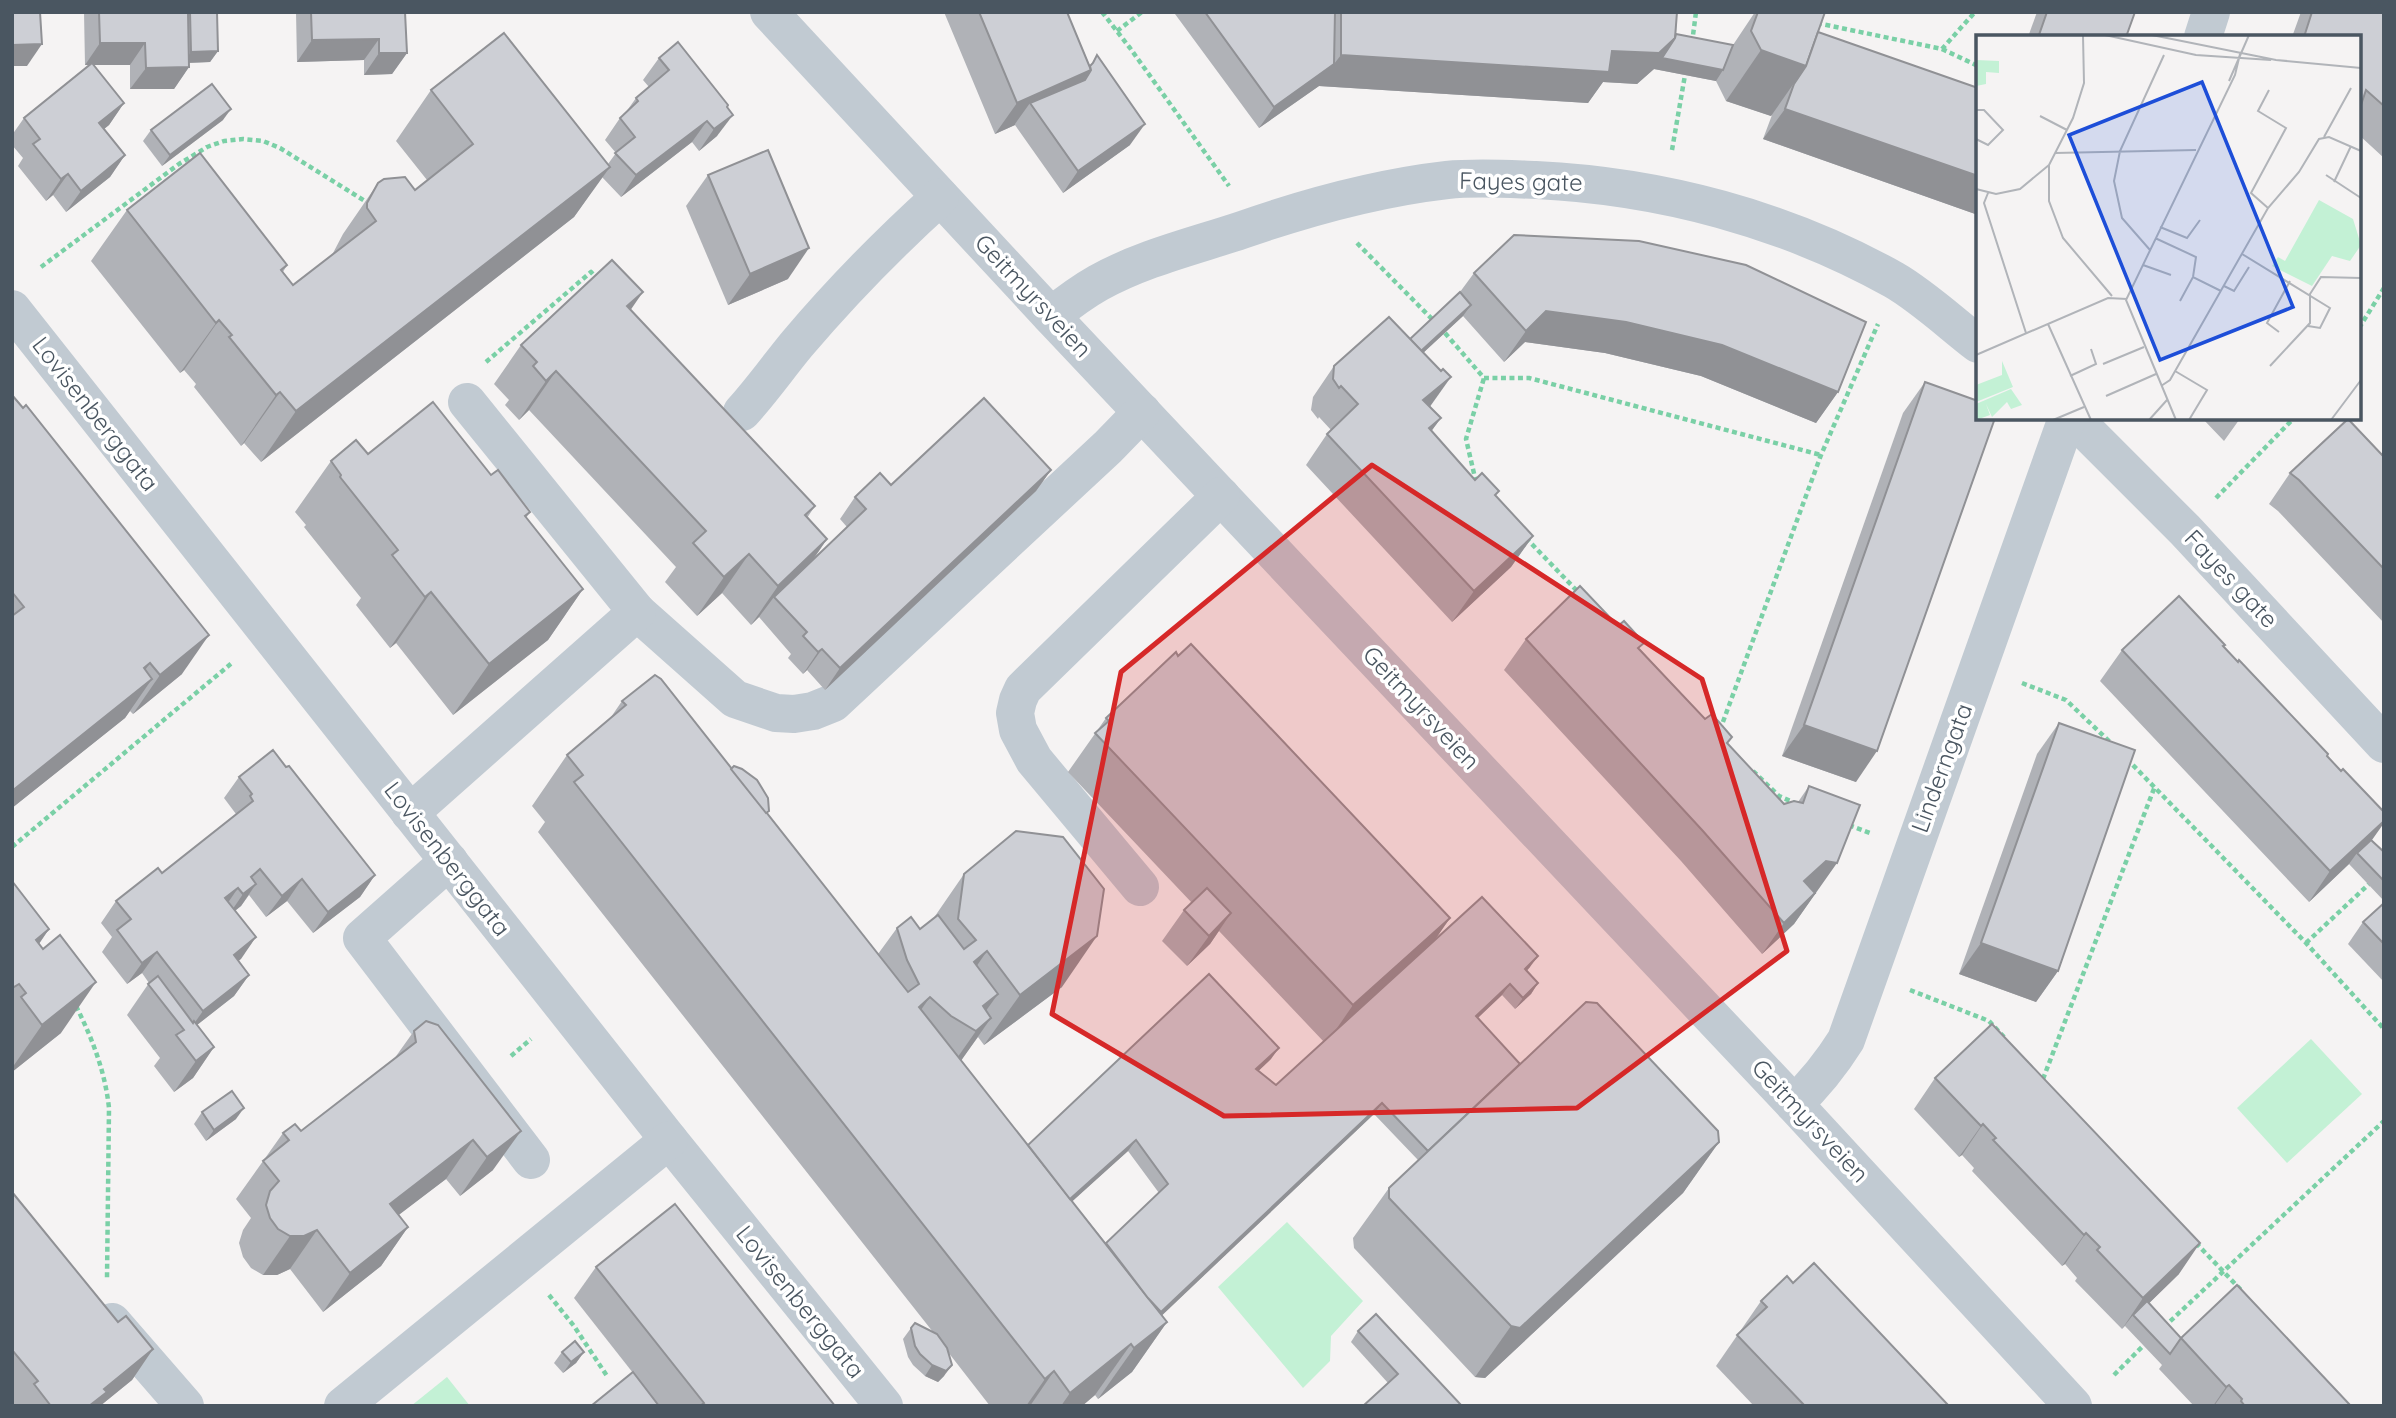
<svg xmlns="http://www.w3.org/2000/svg" width="2396" height="1418" font-family="Quicksand,sans-serif">
<rect width="100%" height="100%" fill="#f5f3f3"/>
<g fill="#c3f1d5">
<path d="M2311,1039L2362,1094L2287,1163L2237,1108Z"/>
<path d="M1287,1222L1363,1301L1331,1336L1330,1361L1303,1388L1218,1287Z"/>
<path d="M447,1377L470,1406H411Z"/>
</g>
<g fill="none" stroke-linecap="round" stroke-linejoin="round">
<g stroke="#7ad0a6" stroke-width="4.5" stroke-dasharray="5 3.5" stroke-linecap="butt">
<path d="M1102,12L1130,48L1229,186"/>
<path d="M1817,23L1942,49L1975,12"/>
<path d="M1117,31L1142,12"/>
<path d="M1692,43L1696,12"/>
<path d="M1942,49L1978,66"/>
<path d="M1672,150L1685,75"/>
<path d="M1357,243L1433,320"/>
<path d="M41,267L179,164L207,147L224,141L243,139L263,141L280,148L368,203"/>
<path d="M2359,328L2384,288"/>
<path d="M1445,333L1484,378H1529L1821,455"/>
<path d="M486,362L591,272L598,280"/>
<path d="M1476,482L1466,439L1484,378"/>
<path d="M2216,498L2294,418"/>
<path d="M1526,538L1580,594"/>
<path d="M2022,683L2066,700L2111,743"/>
<path d="M1720,730L1821,455L1878,324"/>
<path d="M2127,759L2306,943L2384,1029"/>
<path d="M1753,771L1779,796L1795,803"/>
<path d="M1849,825L1870,833"/>
<path d="M12,847L233,662"/>
<path d="M2306,943L2369,884"/>
<path d="M1910,990L1989,1021L2004,1037"/>
<path d="M76,1006C92,1038 105,1071 109,1108L107,1278"/>
<path d="M511,1056L531,1039"/>
<path d="M2043,1079L2155,786"/>
<path d="M2196,1243L2241,1290"/>
<path d="M549,1295L574,1326L607,1376"/>
<path d="M2164,1327L2384,1121"/>
<path d="M2114,1375L2144,1345"/>
</g>
<g stroke="#c1cad2" stroke-width="38">
<path d="M769,12L1051,316L1794,1104L2073,1406"/>
<path d="M2203,37L2211,12"/>
<path d="M12,309L669,1140L884,1406"/>
<path d="M1051,316C1066,304 1082,292 1098,283C1143,258 1194,246 1242,230C1308,207 1377,188 1447,180C1476,177 1507,179 1536,180C1661,186 1785,219 1894,280C1922,296 1952,324 1978,344"/>
<path d="M742,412C762,390 778,367 797,344C841,292 889,243 940,197"/>
<path d="M2073,418L2185,530L2384,744"/>
<path d="M637,612L735,699L776,713L794,714L813,711L833,703L1108,447L1142,412"/>
<path d="M410,813L637,612L467,402"/>
<path d="M449,861L362,938L531,1160"/>
<path d="M1140,887L1034,760L1018,730L1015,713L1018,700L1023,689L1221,496"/>
<path d="M1794,1104C1815,1084 1831,1064 1846,1040L2067,418"/>
<path d="M112,1322L185,1406"/>
<path d="M343,1406L669,1140"/>
</g>
</g>
<g fill="#b0b2b7" fill-rule="evenodd">
<path d="M84,12H217L218,51L210,62L189,63V67L174,89H130V65H93L124,103L109,125L104,129L125,155L110,177L66,212L53,195L46,201L18,166L23,158L12,145V135L24,118L90,65H85Z"/>
<path d="M296,12H405L407,53L392,74L364,75V60L297,62Z"/>
<path d="M944,12H1067L1090,66L1097,55L1130,145L1063,193L1015,125L995,134Z"/>
<path d="M1176,12H1677L1676,34L1733,45L1755,12H1825L1818,32L1978,88V215L1763,139L1772,115L1771,116L1726,101L1716,81L1654,69L1637,84L1603,82L1588,103L1319,86L1259,128L1175,14Z"/>
<path d="M2037,12H2135L2126,37H2028Z"/>
<path d="M2301,12H2384V158L2359,135V37H2292Z"/>
<path d="M659,58L727,107L717,136L699,151L692,142L621,197L602,177L574,217L261,462L244,443L241,446L194,387L196,384L184,370L180,373L91,261L127,210L287,265L283,272L293,285L332,255L343,234L378,183L415,190L427,180L396,141L431,90L608,164L616,153L605,140L620,118L626,112L636,98L649,87L643,80Z"/>
<path d="M223,120L162,166L143,141L151,130Z"/>
<path d="M708,175L788,279L728,305L686,206Z"/>
<path d="M1474,273L1838,392L1816,423L1701,376L1605,353L1525,342L1504,362L1463,316L1423,353L1430,407L1441,418L1431,431L1475,480L1499,491L1495,496L1533,536L1511,567L1452,622L1306,465L1327,434L1331,430L1319,417L1318,419L1311,410L1313,397L1334,366L1410,339L1460,292Z"/>
<path d="M631,310L815,506L807,518L827,539L815,557L847,527L840,519L855,497L891,485L1051,470L1036,491L825,690L807,670L803,674L788,658L791,654L759,617L751,625L722,593L697,616L665,582L676,567L529,410L519,420L505,405L509,400L494,384L521,345Z"/>
<path d="M1925,382L1856,782L1782,756L1903,413Z"/>
<path d="M12,395L182,674L133,714L130,711L125,718L12,808Z"/>
<path d="M2243,418L2241,421L2239,420L2224,441L2203,419Z"/>
<path d="M368,454L491,475L530,512L526,518L583,589L548,640L453,715L396,643L390,648L356,605L361,598L304,527L306,525L295,512L331,461Z"/>
<path d="M2384,457V623L2278,511L2269,504L2290,473Z"/>
<path d="M1526,639L1640,649L1784,804L1798,802L1809,786L1816,894H1815L1794,924L1762,954L1681,861L1504,670Z"/>
<path d="M2225,645L2224,647L2327,756L2372,840L2384,852V901L2349,864L2309,902L2100,681L2122,650Z"/>
<path d="M1178,656L1450,918L1434,941L1530,967L1527,971L1538,983L1531,994L1515,1009L1502,995L1478,1018L1520,1064L1719,1142L1683,1193L1485,1378L1475,1377L1354,1248L1353,1238L1389,1188L1418,1160L1374,1114L1162,1315L1167,1322L1132,1372L1098,1399L1095,1395L1082,1406H990L948,1352L944,1376L938,1382L925,1376L913,1365L908,1357L903,1339L911,1328L933,1332L538,832L545,822L532,806L567,755L609,720L622,701L767,814L878,954L897,928L920,929L933,919L964,874L1062,987L984,1045L978,1037L961,1060L1028,1145L1271,1059L1258,1071L1276,1085L1324,1042L1219,931L1210,944L1187,966L1162,941L1184,910L1192,903L1068,772L1106,718ZM1128,1151L1159,1193L1106,1243L1072,1201Z"/>
<path d="M2059,723L2058,971L2036,1002L1959,974L2037,754Z"/>
<path d="M239,777L375,875L360,897L313,933L287,901L266,917L249,895L241,906L235,911L256,937L238,961L249,975L234,996L197,1025L214,1047L193,1078L174,1092L154,1066L160,1058L127,1015L149,983L142,973L127,984L102,952L112,937L101,923L116,901L162,873L236,814L224,798Z"/>
<path d="M12,881L49,929L39,944L61,1033L12,1072Z"/>
<path d="M2384,903V982L2348,944L2363,922Z"/>
<path d="M426,1021L493,1170L460,1196L446,1179L398,1215L408,1227L381,1266L323,1312L290,1269L277,1275H263L251,1268L243,1257L239,1243L243,1230L251,1218L236,1199L283,1133L301,1131L394,1059L414,1031Z"/>
<path d="M1935,1078L2179,1274L2149,1303L2181,1338L2351,1406H2194L2159,1369L2162,1365L2125,1326L2122,1329L2075,1281L2077,1278L2065,1264L2062,1266L1972,1171L1974,1168L1962,1155L1959,1157L1914,1109Z"/>
<path d="M202,1112L236,1119L206,1141L194,1124Z"/>
<path d="M12,1192L118,1322L153,1349L132,1380L100,1406H12Z"/>
<path d="M596,1267L835,1406H659L574,1298Z"/>
<path d="M1793,1283L1949,1406H1754L1716,1366L1761,1301Z"/>
<path d="M1358,1331L1462,1406L1388,1383L1351,1342Z"/>
<path d="M562,1352H584L576,1363L563,1373L554,1363Z"/>
</g>
<g fill="#909195">
<path d="M1675,38L1723,70L1716,81L1654,69L1637,84L1603,82L1588,103L1319,86L1259,128L1274,107L1334,64L1341,55L1612,51Z"/>
<path d="M379,39L364,60L297,62L312,40Z"/>
<path d="M100,43H145L130,65H85Z"/>
<path d="M42,44L27,66H12V45Z"/>
<path d="M1761,50L1806,66L1771,116L1726,101Z"/>
<path d="M218,51L210,62L183,63L191,52Z"/>
<path d="M379,53H407L392,74L364,75Z"/>
<path d="M189,67L174,89H130L146,68Z"/>
<path d="M1091,70L1070,101L1030,103L1015,124V125L995,134L1017,103Z"/>
<path d="M124,103L109,125L84,145L99,123Z"/>
<path d="M231,109L223,120L162,166L170,155Z"/>
<path d="M1785,109L1978,176V215L1763,139Z"/>
<path d="M733,115L717,136L699,151L714,129Z"/>
<path d="M707,121L692,142L621,197L636,175Z"/>
<path d="M1145,124L1130,145L1063,193L1078,171Z"/>
<path d="M125,155L110,177L66,212L81,191Z"/>
<path d="M610,167L574,217L261,462L296,411Z"/>
<path d="M68,174L53,195L46,201L61,179Z"/>
<path d="M809,248L788,279L728,305L750,274Z"/>
<path d="M643,292L616,331L627,306Z"/>
<path d="M1471,305L1463,316L1396,378L1404,366Z"/>
<path d="M1546,311L1626,322L1722,345L1838,392L1816,423L1701,376L1605,353L1525,342L1504,362L1526,331Z"/>
<path d="M219,320L184,370L180,373L216,323Z"/>
<path d="M556,371L529,410L519,420L546,381Z"/>
<path d="M1451,377L1429,408L1423,400Z"/>
<path d="M280,392L244,443L241,446L276,395Z"/>
<path d="M1441,418L1419,448L1429,428Z"/>
<path d="M1051,470L1036,491L825,690L840,668Z"/>
<path d="M1533,536L1511,567L1452,622L1474,591Z"/>
<path d="M827,539L800,578L774,597L759,617L751,625L778,586Z"/>
<path d="M749,554L722,593L697,616L724,577Z"/>
<path d="M583,589L548,640L453,715L489,664Z"/>
<path d="M431,592L396,643L390,648L425,597Z"/>
<path d="M209,635L182,674L133,714L160,675Z"/>
<path d="M822,649L807,670L803,674L818,652Z"/>
<path d="M150,663L123,702L152,679L125,718L12,808V791Z"/>
<path d="M1804,725L1877,751L1856,782L1782,756Z"/>
<path d="M2384,821V823L2367,847L2357,853L2349,864L2309,902L2330,871Z"/>
<path d="M1826,861L1837,863L1794,924L1762,954L1784,923L1804,881Z"/>
<path d="M375,875L360,897L313,933L328,912Z"/>
<path d="M302,879L287,901L266,917L282,896Z"/>
<path d="M256,884L241,906L228,916L243,894Z"/>
<path d="M238,888L223,910L225,898Z"/>
<path d="M1231,913L1210,944L1187,966L1209,936Z"/>
<path d="M1450,918L1423,957L1326,1044L1353,1005Z"/>
<path d="M49,929L14,980L36,940Z"/>
<path d="M1097,936L1062,987L984,1045L1020,995Z"/>
<path d="M256,937L241,959L219,977L234,955Z"/>
<path d="M1981,943L2058,971L2036,1002L1959,974Z"/>
<path d="M987,951L952,1002L974,962Z"/>
<path d="M157,952L142,973L127,984L142,963Z"/>
<path d="M1538,956L1530,967L1517,980L1525,969Z"/>
<path d="M249,975L234,996L188,1032L203,1011Z"/>
<path d="M96,982L61,1033L12,1072V1068L42,1025Z"/>
<path d="M1538,983L1531,994L1515,1009L1523,998Z"/>
<path d="M1510,984L1502,995L1468,1027L1476,1016Z"/>
<path d="M998,994L973,1029L983,1006Z"/>
<path d="M930,997L895,1047L919,1007Z"/>
<path d="M991,1018L956,1068L941,1081L976,1031Z"/>
<path d="M214,1047L193,1078L174,1092L196,1061Z"/>
<path d="M1279,1048L1271,1059L1248,1081L1256,1069Z"/>
<path d="M1382,1103L1374,1114L1154,1323L1161,1312Z"/>
<path d="M244,1108L236,1119L206,1141L214,1130Z"/>
<path d="M1983,1124L1962,1155L1959,1157L1981,1126Z"/>
<path d="M521,1131L493,1170L460,1196L487,1157Z"/>
<path d="M473,1140L446,1179L362,1243L390,1204Z"/>
<path d="M1136,1140L1128,1151L1055,1217L1063,1206Z"/>
<path d="M1719,1142L1683,1193L1485,1378L1475,1377L1511,1326Z"/>
<path d="M408,1227L381,1266L323,1312L350,1273Z"/>
<path d="M317,1230L290,1269L277,1275H263L290,1236Z"/>
<path d="M2086,1233L2065,1264L2062,1266L2084,1235Z"/>
<path d="M2200,1243L2179,1274L2135,1317L2133,1315L2122,1329L2143,1298Z"/>
<path d="M1167,1322L1132,1372L1098,1399L1134,1348Z"/>
<path d="M1131,1344L1095,1395L1082,1406H1061L1070,1393Z"/>
<path d="M153,1349L132,1380L100,1406H89L104,1389Z"/>
<path d="M584,1352L576,1363L563,1373L571,1362Z"/>
<path d="M932,1365H952L944,1376L938,1382L925,1376Z"/>
<path d="M1054,1371L1030,1406H1026L1045,1379Z"/>
<path d="M2229,1385L2214,1406H2213L2226,1387Z"/>
</g>
<g fill="#cdcfd5" stroke="#909195" stroke-width="2">
<path d="M12,12H40L42,44L12,45Z"/>
<path d="M99,12H188L189,67L146,68L145,43H100Z"/>
<path d="M190,12H217L218,51L191,52Z"/>
<path d="M311,12H405L407,53H379V39L312,40Z"/>
<path d="M979,12H1067L1091,70L1017,103Z"/>
<path d="M1205,12H1335L1334,64L1274,107Z"/>
<path d="M1341,12H1677L1675,38L1659,53L1612,51L1609,72L1341,55Z"/>
<path d="M1758,12H1825L1806,66L1761,50L1751,31Z"/>
<path d="M2047,12H2135L2126,37H2044L2039,35Z"/>
<path d="M2312,12H2384V106L2366,90L2359,111V37H2304Z"/>
<path d="M1818,32L1978,88V176L1785,109L1794,84L1806,66Z"/>
<path d="M504,33L610,167L296,411L280,392L276,395L229,337L232,335L219,320L216,323L127,210L200,153L287,265L281,270L293,285L376,221L367,208V203L378,183L384,179L405,177L415,190L473,144L431,90Z"/>
<path d="M1676,34L1733,45L1723,70L1662,58L1675,38Z"/>
<path d="M678,42L728,105L727,107L733,115L714,129L707,121L636,175L615,153L635,137L620,118L638,101L636,98L669,70L659,58Z"/>
<path d="M1097,55L1145,124L1078,171L1030,103L1085,80L1091,70L1090,66L1093,63Z"/>
<path d="M92,63L124,103L99,123L125,155L81,191L68,174L61,179L33,144L40,139L24,118Z"/>
<path d="M212,84L231,109L170,155L151,130Z"/>
<path d="M768,150L809,248L750,274L708,175Z"/>
<path d="M1514,235L1639,241L1746,265L1866,322L1838,392L1722,345L1626,322L1546,311L1526,331L1474,273Z"/>
<path d="M612,260L643,292L627,306L815,506L805,515L827,539L778,586L749,554L724,577L693,543L706,531L556,371L546,381L533,366L537,362L521,345Z"/>
<path d="M1460,292L1471,305L1421,351L1410,339Z"/>
<path d="M1389,317L1441,371L1443,369L1451,377L1423,400L1441,418L1429,428L1475,480L1482,473L1499,491L1495,495L1533,536L1474,591L1327,434L1358,404L1341,386L1339,388L1333,379L1334,366Z"/>
<path d="M1925,382L1978,401V418H1995L1877,751L1804,725Z"/>
<path d="M12,395L23,408L26,405L209,635L160,675L150,663L144,668L152,679L12,791V616L24,607L12,592Z"/>
<path d="M984,398L1051,470L840,668L822,649L818,652L803,636L807,632L774,597L866,509L855,497L880,473L891,485Z"/>
<path d="M433,402L491,475L498,470L530,512L525,516L583,589L489,664L431,592L425,597L392,555L398,550L340,477L341,475L331,461L356,440L368,454Z"/>
<path d="M2348,419L2384,457V569L2299,480L2290,473Z"/>
<path d="M1580,586L1618,626L1624,621L1644,643L1638,648L1705,719L1712,714L1732,737L1727,743L1784,804L1794,801L1803,803L1809,786L1860,805L1837,863L1826,861L1804,881L1815,893L1784,923L1702,830L1526,639Z"/>
<path d="M2179,596L2225,645L2223,646L2238,662L2239,660L2328,754L2327,756L2341,771L2343,769L2384,812V821L2330,871L2122,650Z"/>
<path d="M1191,644L1450,918L1353,1005L1095,733L1109,721L1106,718L1176,652L1178,656Z"/>
<path d="M655,675L661,679L908,992L919,984L907,960L897,928L911,917L920,929L938,915L964,949L976,940L958,919L964,874L1016,831L1063,837L1104,889L1097,936L1020,995L987,951L974,962L998,994L983,1006L991,1018L976,1031L951,1016L930,997L919,1007L1167,1322L1134,1348L1131,1344L1070,1393L1054,1371L1045,1379L574,782L583,775L567,755L626,705L622,701Z"/>
<path d="M2059,723L2135,750L2058,971L1981,943Z"/>
<path d="M273,750L286,767L289,766L375,875L328,912L302,879L282,896L260,869L251,877L256,884L243,894L238,888L225,898L256,937L234,955L249,975L203,1011L157,952L142,963L117,930L131,919L116,901L158,868L162,873L253,801L250,796L252,794L239,777Z"/>
<path d="M734,766L742,769L757,780L768,798L769,811L766,813L731,769Z"/>
<path d="M2371,840L2384,852V881L2357,853Z"/>
<path d="M12,881L49,929L36,940L43,949L60,935L96,982L42,1025L21,997L26,993L19,984L14,987L12,985Z"/>
<path d="M1207,888L1231,913L1209,936L1184,910Z"/>
<path d="M1482,897L1538,956L1525,969L1538,983L1523,998L1510,984L1476,1016L1520,1064L1428,1151L1382,1103L1161,1312L1148,1298L1106,1243L1168,1184L1136,1140L1070,1199L1028,1145L1209,974L1279,1048L1256,1069L1276,1085Z"/>
<path d="M2384,903V944L2363,922Z"/>
<path d="M158,976L193,1023L194,1021L214,1047L196,1061L176,1035L184,1030L148,984Z"/>
<path d="M1586,1002L1597,1003L1718,1131L1719,1142L1520,1328L1511,1326L1389,1198V1188Z"/>
<path d="M426,1021L438,1025L521,1131L487,1157L473,1140L390,1204L408,1227L350,1273L317,1230L304,1236H290L278,1229L270,1218L266,1205L270,1191L279,1181L263,1161L289,1140L283,1133L295,1124L301,1131L416,1042L414,1031Z"/>
<path d="M1992,1024L2200,1243L2143,1298L2097,1250L2100,1247L2086,1233L2084,1235L1993,1140L1996,1138L1983,1124L1981,1126L1935,1078Z"/>
<path d="M232,1091L244,1108L214,1130L202,1112Z"/>
<path d="M12,1192L118,1322L126,1316L153,1349L104,1389L107,1392L89,1406H51L34,1384L38,1381L12,1350Z"/>
<path d="M675,1204L835,1406H700L704,1403L596,1267Z"/>
<path d="M1814,1263L1949,1406H1805L1737,1335L1767,1307L1761,1301L1787,1276L1793,1283Z"/>
<path d="M2237,1285L2351,1406H2245L2241,1401L2242,1399L2229,1385L2226,1387L2181,1338Z"/>
<path d="M2147,1301L2181,1338L2170,1354L2133,1315Z"/>
<path d="M1376,1314L1462,1406H1363L1398,1374L1358,1331Z"/>
<path d="M915,1323L937,1334L947,1348L952,1365L946,1371L932,1365L920,1354L915,1346L911,1328Z"/>
<path d="M575,1341L584,1352L571,1362L562,1352Z"/>
<path d="M633,1372L659,1406H591Z"/>
</g>
<path fill="#d62828" fill-opacity="0.2" stroke="#d62828" stroke-width="5" stroke-linejoin="round" d="M1372,465L1702,679L1787,951L1577,1108L1224,1116L1052,1014L1121,672Z"/>
<g text-anchor="middle" stroke-width="7" stroke-linejoin="round" paint-order="stroke">
<g font-size="24" fill="#4a5661" stroke="#fff">
<text transform="translate(1521 182) rotate(1)" y="8">Fayes gate</text>
<text transform="translate(1033 296) rotate(47)" y="8">Geitmyrsveien</text>
<text transform="translate(95 414) rotate(52)" y="8">Lovisenberggata</text>
<text transform="translate(2231 579) rotate(47)" y="8">Fayes gate</text>
<text transform="translate(1421 708) rotate(47)" y="8">Geitmyrsveien</text>
<text transform="translate(1942 768) rotate(-70)" y="8">Linderngata</text>
<text transform="translate(447 859) rotate(52)" y="8">Lovisenberggata</text>
<text transform="translate(1810 1121) rotate(47)" y="8">Geitmyrsveien</text>
<text transform="translate(800 1302) rotate(51)" y="8">Lovisenberggata</text>
</g>
</g>
<g transform="translate(1976 35)">
<rect width="385" height="385" fill="#f5f3f3"/>
<path d="M0,25L23,26V38L10,37V49L0,51ZM343,165L377,184L385,210L374,226L356,221L336,251L296,231L302,222L309,226ZM26,326L37,352L0,367V350L26,340ZM35,354L46,370L35,374L31,367L16,382L10,369L14,380L0,385V369Z" fill="#c3f1d5"/>
<path fill="none" stroke="#b1b4b9" stroke-width="2" d="M129,0L220,20L295,25M176,0L300,25L385,33M107,1L108,48L97,83L73,130V166L87,203L136,261M253,46L273,0M0,75H8L27,95L12,110L0,104M64,81L91,95M348,102L375,53M79,118L220,115M350,140L385,163M358,147L375,111M0,154L20,159L44,154L73,130M12,158L8,168L50,298M292,173L275,158L310,93L282,76L293,55M184,192L211,203L224,185M179,203L220,222L217,242M174,215L146,183L138,146L144,116L188,20M266,219L354,273L344,293L332,291M167,230L195,240M248,251L258,256L273,232M204,266L217,242L245,256M72,289L115,385M303,297L291,288L314,246M0,320L132,263L151,264M127,329L168,312M294,331L334,288V259L345,242L385,243M199,336L231,355L213,385M94,341L120,329L115,314M185,351L194,345L292,173L323,137L343,104L353,102L385,116M130,361L180,339M77,385L108,372M173,385L191,365M200,385L150,265L259,40L264,19M355,385L385,345"/>
<path fill="#1d4ed8" fill-opacity="0.15" stroke="#1d4ed8" stroke-width="3.5" d="M226,47L317,272L184,325L93,100Z"/>
<rect width="385" height="385" fill="none" stroke="#4a5661" stroke-width="3.5"/>
</g>
<rect width="2396" height="1418" fill="none" stroke="#4a5661" stroke-width="28"/>
</svg>
